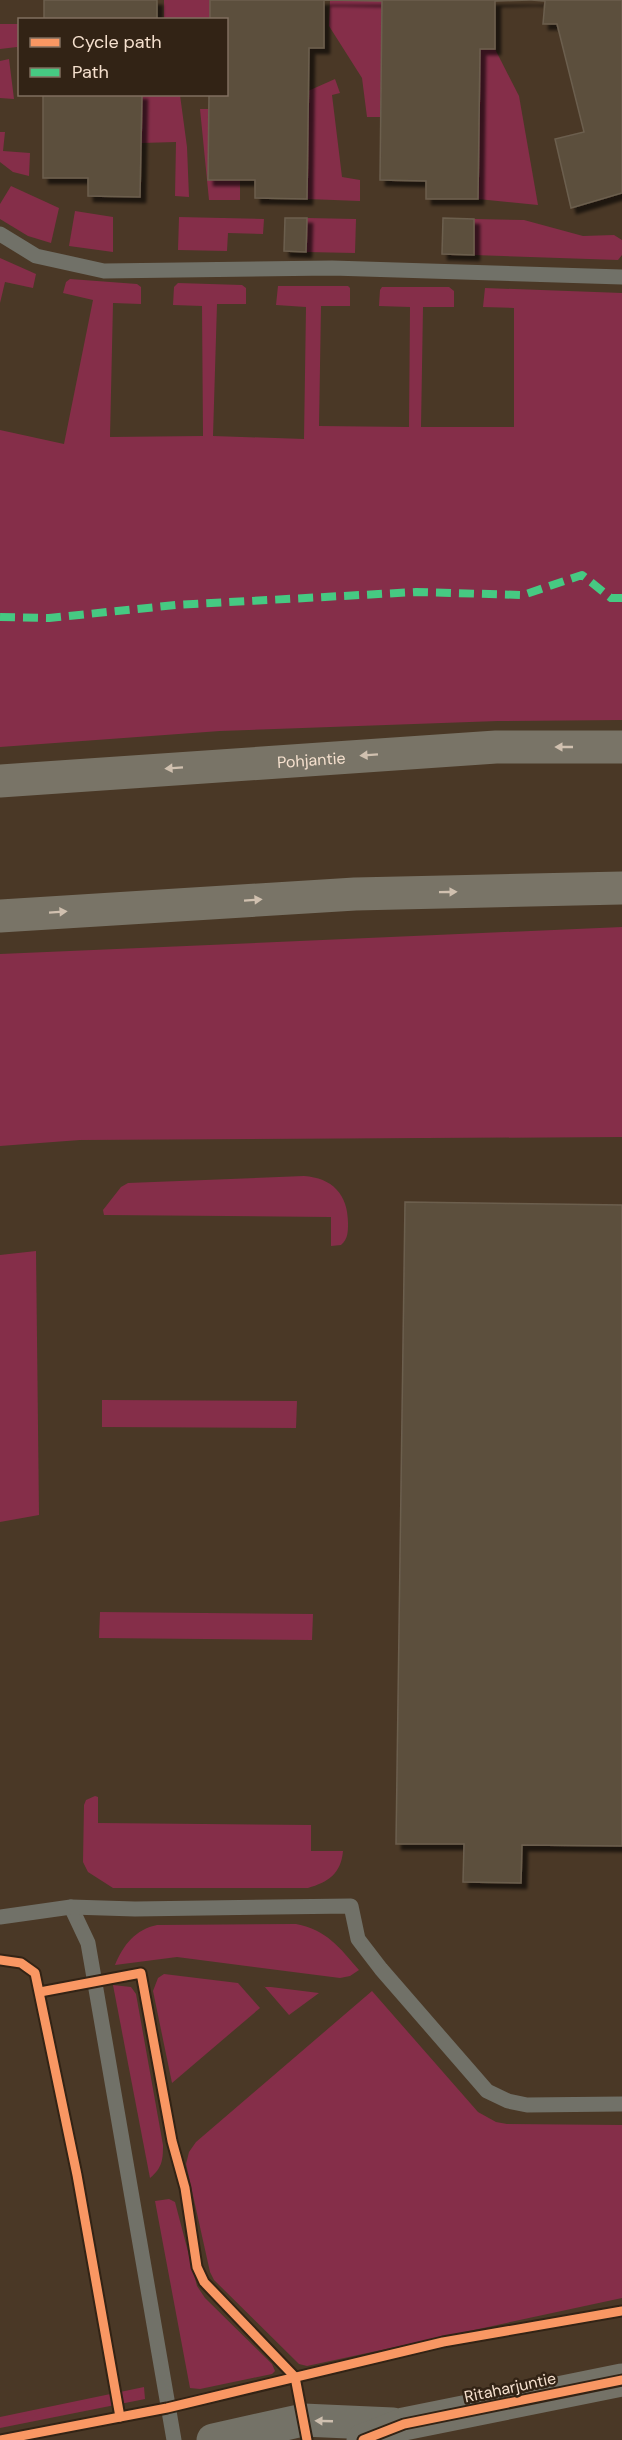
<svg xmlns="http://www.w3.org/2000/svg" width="622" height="2440" font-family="'DM Sans',sans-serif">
<defs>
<filter id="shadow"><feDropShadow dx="5.5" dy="5.5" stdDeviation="1.5" flood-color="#0009"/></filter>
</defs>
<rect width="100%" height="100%" fill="#4a3826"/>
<g fill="#852e49">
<path d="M164,0H210V19L164,20Z"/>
<path d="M330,0L382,1L381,117H367L362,78L329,26Z"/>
<path d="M0,24H19V56L17,47L0,49Z"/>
<path d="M480,49H495L519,96L538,205L478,199Z"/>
<path d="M9,59L14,99L0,98V61Z"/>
<path d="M335,79L340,93L332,95L342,177L360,180V201L307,199L308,91Z"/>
<path d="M142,95H180L187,147L189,197L175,196L176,142L141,143Z"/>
<path d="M200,109H209L208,179L240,180V200H209Z"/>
<path d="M0,132H5L3,151L30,153L29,176L13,172L0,162Z"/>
<path d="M11,186L59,208L51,243L28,236L0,219V204Z"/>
<path d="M75,211L113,217V252L69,246Z"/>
<path d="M179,217L264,219L263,234L228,233L227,251L178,250Z"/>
<path d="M307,218L356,219L355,253L306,252Z"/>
<path d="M474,219L524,220L583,236L614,235L622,240V255L618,260L474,255Z"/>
<path d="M0,258L36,274L33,288L5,282L0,303Z"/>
<path d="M70,279L137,284L141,287V304L113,303L110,437L203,436L202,306L173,305L174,287L178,283L242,285L246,288V304H217L213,436L304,439L306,307L276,305L278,286H348L350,288V306H321L319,426L409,427L410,307L379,306L380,290L382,287H449L454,291V307H423L421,427H514V308L483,307L485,288L622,293V720L498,721L220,731L0,747V430L64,444L93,300L63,293L66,282Z"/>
<path d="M622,927V1137L80,1140L0,1146V954Z"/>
<path d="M304,1176C332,1178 348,1194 348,1223C348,1232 348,1239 341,1245L331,1246V1217L104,1215L103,1210L121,1187L128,1183Z"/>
<path d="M36,1251L39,1515L0,1522V1255Z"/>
<path d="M102,1400L297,1401L296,1428L102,1427Z"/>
<path d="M100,1612L313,1614L312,1640L99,1638Z"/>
<path d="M95,1796L98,1797V1823L311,1825V1851H343C341,1874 328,1882 308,1888H113L88,1872L83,1862L84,1805L86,1800Z"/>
<path d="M296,1924C327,1930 339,1947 359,1970L350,1976L340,1978L177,1957L115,1965C123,1945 136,1929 157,1925Z"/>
<path d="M164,1974L238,1983L260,2008L172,2083L153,1991L158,1978Z"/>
<path d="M113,1985L131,1987L136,1994L163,2145C163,2160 162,2168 150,2178Z"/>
<path d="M264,1986H263L319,1993L289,2015Z"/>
<path d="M372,1991L478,2112L496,2122L507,2124L622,2125V2298L307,2366L299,2364L214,2280L210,2272L186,2164L189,2152L196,2142Z"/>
<path d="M169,2199L175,2202L197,2286L205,2298L272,2364L275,2371L272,2374L200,2389L190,2388L155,2201Z"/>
<path d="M144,2387L145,2399L0,2428V2417Z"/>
</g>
<g fill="#5b4f3e" stroke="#6c5f4e" stroke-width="1.5" filter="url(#shadow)">
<rect x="44" y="0" width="113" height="20"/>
<path d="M210,0H531L495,1V49H480L478,199H426V181L380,180L382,1L324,0V48H309L307,199L255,198V180H208L209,94H226V20H210Z"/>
<path d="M531,0H622V193L571,208L555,139L584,132L557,24H543L545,1Z"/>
<path d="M43,94H142L140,197L88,196V178H43Z"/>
<path d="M285,218H307L306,252L284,251Z"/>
<path d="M443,218L474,219V255L442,254Z"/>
<path d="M405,1202L622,1205V1846L522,1845L521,1883L463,1882L464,1844H396Z"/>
</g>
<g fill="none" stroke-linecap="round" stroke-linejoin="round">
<g stroke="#717168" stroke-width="15">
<path d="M0,234L36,256L104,271L332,268L622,277"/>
<path d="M71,1907L88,1943L174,2440"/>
<path d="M0,1917L71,1907L135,1909L351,1906L358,1939L381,1969L487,2091L508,2101L527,2105L622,2104"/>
</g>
<g stroke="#747267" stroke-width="33">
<path d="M213,2440L303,2420L393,2424"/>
<path d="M363,2440L404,2424L622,2380"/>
</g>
<g stroke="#797467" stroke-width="33">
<path id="s1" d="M0,781L496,747H622"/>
<path d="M0,916L355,894L622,888"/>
</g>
<path stroke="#46c982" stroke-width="8" stroke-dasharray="15 8" stroke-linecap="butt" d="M0,617L49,618L176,605L416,592L523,595L582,575L611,598H622"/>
<g stroke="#322315" stroke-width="13">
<g id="cycleway">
<path d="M0,1960L21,1963L35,1973L77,2175L120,2417"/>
<path d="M40,1992L141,1973L172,2141L185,2188L197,2267L204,2282L295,2377L307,2440"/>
<path d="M0,2440L167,2408L443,2342L622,2311"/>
<path d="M363,2440L404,2424L622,2380"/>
</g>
</g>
<use href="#cycleway" stroke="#f99763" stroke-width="9"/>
</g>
<defs><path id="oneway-solid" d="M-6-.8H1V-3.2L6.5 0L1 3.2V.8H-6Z" transform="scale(1.5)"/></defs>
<g fill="#d0c0af">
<use href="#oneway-solid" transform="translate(564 747) rotate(180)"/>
<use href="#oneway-solid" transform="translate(369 755) rotate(176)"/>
<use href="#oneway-solid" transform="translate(174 768) rotate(176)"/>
<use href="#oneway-solid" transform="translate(448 892) rotate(-1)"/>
<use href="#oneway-solid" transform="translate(253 900) rotate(-4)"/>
<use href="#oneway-solid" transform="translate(58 912) rotate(-4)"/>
</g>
<use fill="#cebfaf" href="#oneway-solid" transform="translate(324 2421) rotate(-178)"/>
<g text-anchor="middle" stroke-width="5" stroke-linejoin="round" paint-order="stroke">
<g font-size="16" fill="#f5e0ce" stroke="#322315">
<text dy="6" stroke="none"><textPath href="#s1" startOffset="312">Pohjantie</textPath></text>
<text transform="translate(510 2387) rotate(-12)" y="6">Ritaharjuntie</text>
</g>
</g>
<rect x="18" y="18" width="210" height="78" fill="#322315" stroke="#806f5f" stroke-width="1.5"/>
<rect x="30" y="38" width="30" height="9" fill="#f99763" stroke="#806f5f" stroke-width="1.5"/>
<text x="72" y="48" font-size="18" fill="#f5e0ce">Cycle path</text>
<rect x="30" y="68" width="30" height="9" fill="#46c982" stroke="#806f5f" stroke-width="1.5"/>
<text x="72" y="78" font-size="18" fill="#f5e0ce">Path</text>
</svg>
